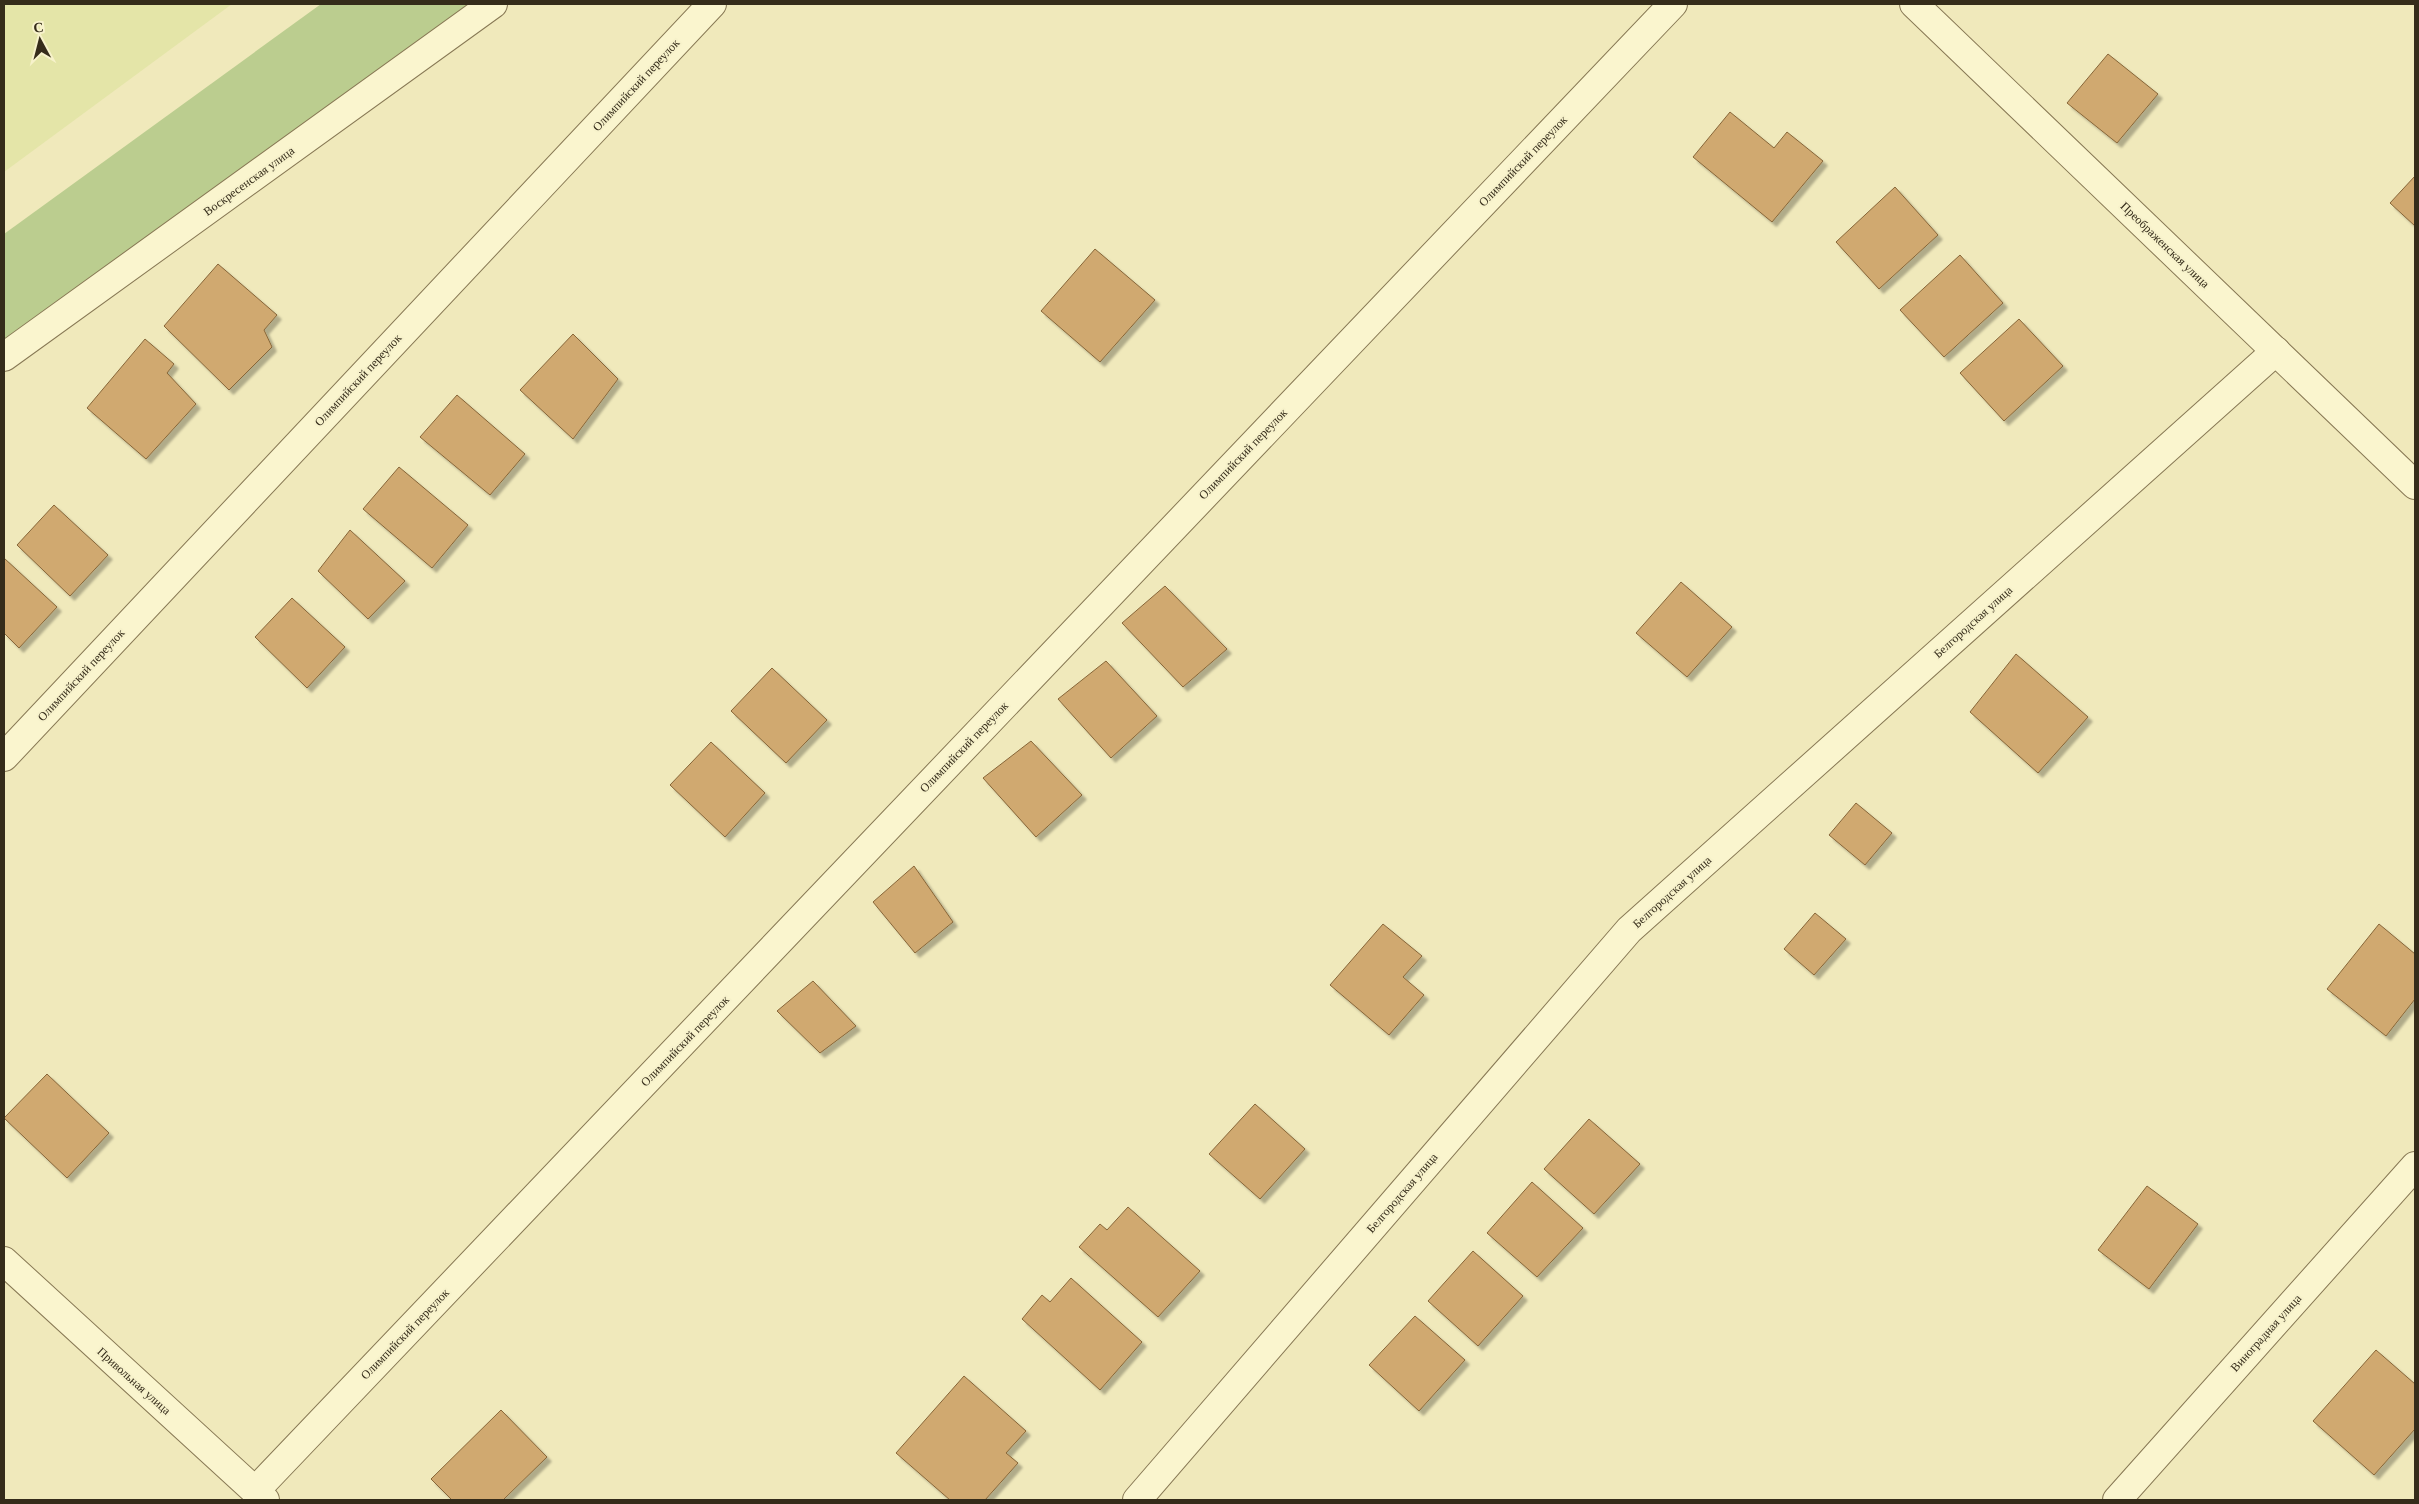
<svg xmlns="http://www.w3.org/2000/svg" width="2419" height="1504" font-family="'Times New Roman',serif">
<defs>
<filter id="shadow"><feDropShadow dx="4.5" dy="4.5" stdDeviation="1" flood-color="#0004"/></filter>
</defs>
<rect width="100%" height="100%" fill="#f0e9bb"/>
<path fill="#e4e5a8" d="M4,4H232L4,172Z"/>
<path fill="#bbcd8f" d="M321,4H487L4,359V234Z"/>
<g fill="#d0a96f" stroke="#876639" filter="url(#shadow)">
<path d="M2108,54L2158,94L2117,143L2067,103Z"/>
<path d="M1730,112L1774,148L1787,132L1823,161L1772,222L1693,157Z"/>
<path d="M2415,176V226L2390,203Z"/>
<path d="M1895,187L1938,235L1879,289L1836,242Z"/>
<path d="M1095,249L1155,300L1100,362L1041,311Z"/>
<path d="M1960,255L2003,303L1944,357L1900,310Z"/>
<path d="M218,264L277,315L264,330L272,347L229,390L164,326Z"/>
<path d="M2019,319L2063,366L2004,421L1960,373Z"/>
<path d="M573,334L618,379L573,439L520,390Z"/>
<path d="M145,339L174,364L167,373L196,404L146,459L87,408Z"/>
<path d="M457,395L525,454L490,495L420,437Z"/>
<path d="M399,467L468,525L432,568L363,509Z"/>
<path d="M54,505L108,555L70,596L17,545Z"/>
<path d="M350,530L405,581L368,619L318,571Z"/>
<path d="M4,558L57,607L19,648L4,633Z"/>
<path d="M1681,582L1732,627L1687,677L1636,633Z"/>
<path d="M1165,586L1227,649L1183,687L1122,623Z"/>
<path d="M292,598L345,647L307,688L255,637Z"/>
<path d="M2016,654L2088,717L2038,773L1970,712Z"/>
<path d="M1106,661L1157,716L1111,758L1058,699Z"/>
<path d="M772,668L827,720L786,763L731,711Z"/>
<path d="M1031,741L1082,795L1036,837L983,778Z"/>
<path d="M711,742L765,793L725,837L670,785Z"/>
<path d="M1856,803L1892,833L1865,865L1829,835Z"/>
<path d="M914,866L953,922L915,953L873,902Z"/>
<path d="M1815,913L1846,939L1814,975L1784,949Z"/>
<path d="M1383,924L1422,956L1403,977L1424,995L1389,1035L1330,985Z"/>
<path d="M2379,924L2415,954V999L2386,1036L2327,989Z"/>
<path d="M813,981L856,1026L820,1053L777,1011Z"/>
<path d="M47,1074L109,1133L67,1178L4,1118Z"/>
<path d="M1255,1104L1305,1149L1260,1199L1209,1154Z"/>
<path d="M1589,1119L1640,1164L1594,1214L1544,1169Z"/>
<path d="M1532,1182L1583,1228L1537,1277L1487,1233Z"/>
<path d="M2147,1186L2198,1224L2149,1289L2098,1250Z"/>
<path d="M1128,1207L1200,1271L1158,1317L1079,1247L1100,1224L1107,1230Z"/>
<path d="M1473,1251L1523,1296L1478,1346L1428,1301Z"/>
<path d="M1071,1278L1142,1342L1100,1390L1022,1319L1042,1295L1050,1302Z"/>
<path d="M1415,1316L1465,1360L1419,1411L1369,1365Z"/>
<path d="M2376,1350L2415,1384V1429L2374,1475L2313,1421Z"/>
<path d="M964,1376L1026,1431L1006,1453L1018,1463L985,1500H950L896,1453Z"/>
<path d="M501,1410L547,1457L503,1500H452L431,1479Z"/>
</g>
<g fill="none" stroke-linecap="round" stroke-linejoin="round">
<g stroke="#877854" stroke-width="30">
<g id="minor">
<path d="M1914,4L2415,485"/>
<path d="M4,357L493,4"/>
<path d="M4,757L712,4"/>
<path d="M4,1261L265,1500"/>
<path d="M255,1491L1673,4"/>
<path d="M1137,1500L1629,930L2276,351"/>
<path d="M2117,1500L2415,1166"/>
</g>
</g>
<use href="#minor" stroke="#faf5ce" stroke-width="28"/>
</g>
<g text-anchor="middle" stroke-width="4" stroke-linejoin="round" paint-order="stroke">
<g font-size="12" fill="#352c1a" stroke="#f7f2cb">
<text transform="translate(636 85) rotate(-47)" y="4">Олимпийский переулок</text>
<text transform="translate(1523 161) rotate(-46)" y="4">Олимпийский переулок</text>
<text transform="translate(249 181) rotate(-36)" y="4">Воскресенская улица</text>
<text transform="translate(2165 245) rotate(44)" y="4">Преображенская улица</text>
<text transform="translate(358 380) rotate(-47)" y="4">Олимпийский переулок</text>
<text transform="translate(1243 454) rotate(-46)" y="4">Олимпийский переулок</text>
<text transform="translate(1973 622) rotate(-42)" y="4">Белгородская улица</text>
<text transform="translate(81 675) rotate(-47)" y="4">Олимпийский переулок</text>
<text transform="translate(964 747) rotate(-46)" y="4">Олимпийский переулок</text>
<text transform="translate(1672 892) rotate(-42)" y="4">Белгородская улица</text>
<text transform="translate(685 1041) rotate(-46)" y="4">Олимпийский переулок</text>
<text transform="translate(1402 1193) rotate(-49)" y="4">Белгородская улица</text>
<text transform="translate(2266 1333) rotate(-48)" y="4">Виноградная улица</text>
<text transform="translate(405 1334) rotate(-46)" y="4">Олимпийский переулок</text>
<text transform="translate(134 1381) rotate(42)" y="4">Привольная улица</text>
</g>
</g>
<rect width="2419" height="1504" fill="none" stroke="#352c1a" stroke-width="10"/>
<g transform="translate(40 40) rotate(353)" stroke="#f7f2cb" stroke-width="4" paint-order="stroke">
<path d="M0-4L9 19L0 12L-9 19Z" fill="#352c1a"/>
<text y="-8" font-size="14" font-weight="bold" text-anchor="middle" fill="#352c1a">С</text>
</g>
</svg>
